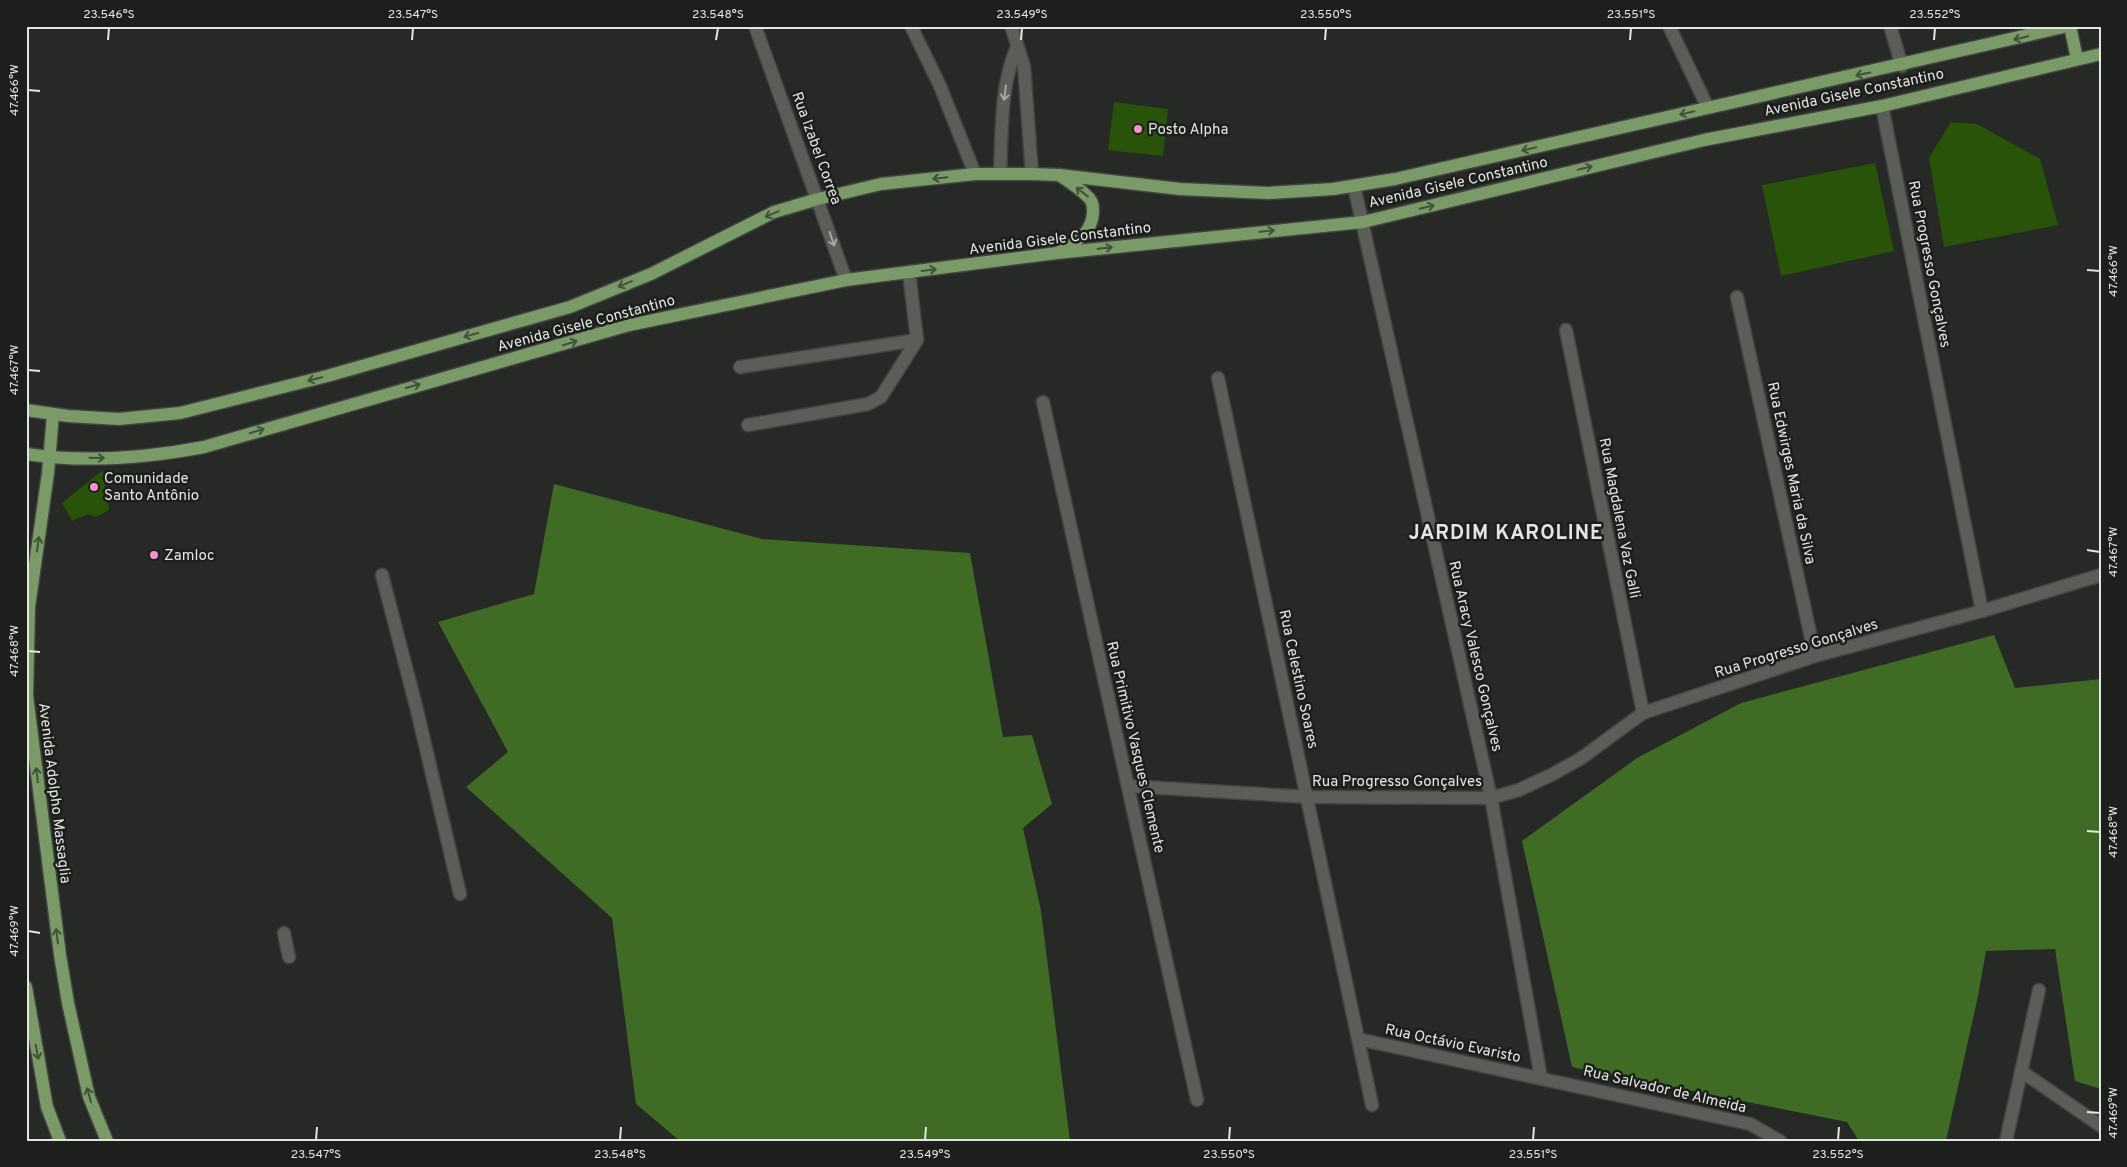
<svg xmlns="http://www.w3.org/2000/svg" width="2127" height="1167" font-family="Overpass,sans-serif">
<rect width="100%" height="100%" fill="#262925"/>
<g fill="#3f6b25">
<path d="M554,484L762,539L970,553L1003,737L1032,735L1052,804L1023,828L1041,911L1070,1141H680L636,1104L612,918L466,787L508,752L438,622L534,594Z"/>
<path d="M1994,635L2015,688L2101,679V1089L2075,1081L2055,949L1986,951L1978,996L1946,1141H1859L1847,1122L1572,1067L1522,841L1637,758L1741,703Z"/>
</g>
<g fill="#285308">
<path d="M1114,102L1168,109L1163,156L1108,150Z"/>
<path d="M1951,122L1977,124L2040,159L2058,225L1944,247L1929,158Z"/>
<path d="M1875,163L1894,251L1781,276L1762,185Z"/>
<path d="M103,470L109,510L96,517L88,514L72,521L62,503Z"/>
</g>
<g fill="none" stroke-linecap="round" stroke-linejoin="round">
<g stroke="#424441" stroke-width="15">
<g id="minor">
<path d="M755,26L846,280"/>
<path d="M911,26L940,86L975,174"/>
<path d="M1011,26L1024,66L1032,174"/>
<path d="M1669,26L1708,108"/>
<path d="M1890,26L1902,66"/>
<path d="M1882,106L1982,611"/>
<path d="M1000,174C1002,131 1000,86 1017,47"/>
<path d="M1354,186L1491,798L1541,1078"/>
<path d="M1737,297L1815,656"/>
<path d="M1566,330L1643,713"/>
<path d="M740,367L917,340"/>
<path d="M1218,378L1372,1105"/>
<path d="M1043,402L1197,1100"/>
<path d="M748,425L868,404L881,397L917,340L909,272"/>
<path d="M382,575L416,706L460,894"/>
<path d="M1128,786L1308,797L1491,798L1519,790L1553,774L1580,759L1643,713L1815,656L1982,611L2101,575"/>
<path d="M284,933L289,957"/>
<path d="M1358,1039L1750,1124L1780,1141"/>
<path d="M2021,1071L2101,1126"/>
<path d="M2006,1141L2039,990"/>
</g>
</g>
<g stroke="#424441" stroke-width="15">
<g id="major">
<path d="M2070,26L2077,59"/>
<path d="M1059,252C1076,241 1091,235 1093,213C1093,206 1093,201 1087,196C1079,188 1068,181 1059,175"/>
<path d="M26,410L68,416L119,419L180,413L327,376L570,307L651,274L774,212L818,199L881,184L975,174H1032L1059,175L1180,189L1268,193L1333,189L1395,179L2068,26"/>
<path d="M53,415L48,473L29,607L27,696L60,955L68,1003L89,1097L107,1141"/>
<path d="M26,454C85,463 146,458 204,447L629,325L846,280L1057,253L1363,222L1704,140L1882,106L2101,54"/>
<path d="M26,987L47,1107L60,1141"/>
</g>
</g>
<use href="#minor" stroke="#5b5d59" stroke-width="12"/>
<use href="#major" stroke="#7a9b67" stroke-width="12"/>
</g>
<defs><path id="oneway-shaft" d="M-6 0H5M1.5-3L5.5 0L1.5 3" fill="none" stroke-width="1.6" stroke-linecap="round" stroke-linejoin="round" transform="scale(1.25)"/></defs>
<g stroke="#42513a">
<use href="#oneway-shaft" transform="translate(2021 38) rotate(167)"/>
<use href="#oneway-shaft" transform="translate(1863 74) rotate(168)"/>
<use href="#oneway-shaft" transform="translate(1687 113) rotate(167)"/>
<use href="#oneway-shaft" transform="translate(1529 149) rotate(167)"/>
<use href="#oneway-shaft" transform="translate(1585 168) rotate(-14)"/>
<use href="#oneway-shaft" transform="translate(940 178) rotate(174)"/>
<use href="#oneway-shaft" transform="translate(1082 192) rotate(-142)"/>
<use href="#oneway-shaft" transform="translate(1427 207) rotate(-14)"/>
<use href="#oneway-shaft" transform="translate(772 214) rotate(157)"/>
<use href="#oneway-shaft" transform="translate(1267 231) rotate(-6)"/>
<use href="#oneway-shaft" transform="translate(1105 248) rotate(-6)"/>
<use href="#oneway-shaft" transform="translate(929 270) rotate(-7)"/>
<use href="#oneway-shaft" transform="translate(625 284) rotate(158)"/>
<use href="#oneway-shaft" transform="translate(471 335) rotate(165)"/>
<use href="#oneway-shaft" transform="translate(570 343) rotate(-17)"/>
<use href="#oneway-shaft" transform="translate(315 379) rotate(166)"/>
<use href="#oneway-shaft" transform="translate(413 386) rotate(-16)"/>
<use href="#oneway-shaft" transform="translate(257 431) rotate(-17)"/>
<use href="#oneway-shaft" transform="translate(97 458) rotate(1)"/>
<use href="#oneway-shaft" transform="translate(38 544) rotate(-82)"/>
<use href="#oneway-shaft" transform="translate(37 775) rotate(-97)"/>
<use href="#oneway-shaft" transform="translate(57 936) rotate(-97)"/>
<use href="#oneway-shaft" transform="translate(37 1052) rotate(80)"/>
<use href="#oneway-shaft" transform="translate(89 1095) rotate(-106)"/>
</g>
<g stroke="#a6a8a4">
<use href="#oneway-shaft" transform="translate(1005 93) rotate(97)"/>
<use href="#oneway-shaft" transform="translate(832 239) rotate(71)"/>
</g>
<path fill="none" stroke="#e3e5e2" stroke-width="2" d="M108,40L109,28M412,40L413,28M716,40L718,28M1021,40L1022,28M1325,40L1326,28M1630,40L1631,28M1934,40L1935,28M28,90L40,91M2087,270L2100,271M28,370L40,371M2087,550L2100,552M28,651L40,652M2087,831L2100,832M28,931L40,933M2087,1112L2100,1113M316,1140L317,1127M620,1140L621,1127M925,1140L926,1127M1229,1140L1230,1127M1533,1140L1534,1127M1838,1140L1839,1127"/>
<g fill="#f890cb" stroke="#1d1f1c" stroke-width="2">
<circle cx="1138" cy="129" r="5"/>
<circle cx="94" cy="487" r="5"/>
<circle cx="154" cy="555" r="5"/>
</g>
<g text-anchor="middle" stroke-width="5" stroke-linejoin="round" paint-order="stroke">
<g font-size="15" fill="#e3e5e2" stroke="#1d1f1c">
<text transform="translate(1854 92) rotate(-12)" y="5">Avenida Gisele Constantino</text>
<text transform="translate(817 148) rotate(70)" y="5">Rua Izabel Correa</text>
<text transform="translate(1458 182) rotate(-13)" y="5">Avenida Gisele Constantino</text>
<text transform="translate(1060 238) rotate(-7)" y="5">Avenida Gisele Constantino</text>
<text transform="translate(1930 264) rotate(79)" y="5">Rua Progresso Gonçalves</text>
<text transform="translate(586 323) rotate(-15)" y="5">Avenida Gisele Constantino</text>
<text transform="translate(1792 473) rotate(78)" y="5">Rua Edwirges Maria da Silva</text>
<text transform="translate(1620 518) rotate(79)" y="5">Rua Magdalena Vaz Galli</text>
<text transform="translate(1796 648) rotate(-17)" y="5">Rua Progresso Gonçalves</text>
<text transform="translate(1476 656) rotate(77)" y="5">Rua Aracy Valesco Gonçalves</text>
<text transform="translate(1299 679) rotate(78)" y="5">Rua Celestino Soares</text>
<text transform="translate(1136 747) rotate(77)" y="5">Rua Primitivo Vasques Clemente</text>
<text x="1397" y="786">Rua Progresso Gonçalves</text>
<text transform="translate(55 793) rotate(83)" y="5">Avenida Adolpho Massaglia</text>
<text transform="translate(1453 1043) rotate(12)" y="5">Rua Octávio Evaristo</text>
<text transform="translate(1665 1089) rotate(13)" y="5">Rua Salvador de Almeida</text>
</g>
<g font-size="15" fill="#e3e5e2" stroke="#1d1f1c" text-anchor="start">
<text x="1148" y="134">Posto Alpha</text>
<text x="104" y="483">Comunidade<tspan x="104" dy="17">Santo Antônio</tspan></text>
<text x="164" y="560">Zamloc</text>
</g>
<g font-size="20" font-weight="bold" letter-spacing="1" fill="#e3e5e2" stroke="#1d1f1c">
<text x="1506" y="539">JARDIM KAROLINE</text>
</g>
</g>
<rect width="2127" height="1167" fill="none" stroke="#1d1f1c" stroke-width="55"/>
<rect x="28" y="28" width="2072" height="1112" fill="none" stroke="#e3e5e2" stroke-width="2"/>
<g font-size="12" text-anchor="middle" fill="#e3e5e2">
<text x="109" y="18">23.546°S</text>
<text x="413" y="18">23.547°S</text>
<text x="718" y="18">23.548°S</text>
<text x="1022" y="18">23.549°S</text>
<text x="1326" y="18">23.550°S</text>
<text x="1631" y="18">23.551°S</text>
<text x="1935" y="18">23.552°S</text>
<text transform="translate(14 90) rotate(-90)" y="4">47.466°W</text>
<text transform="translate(2113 271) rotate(-90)" y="4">47.466°W</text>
<text transform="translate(14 370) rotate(-90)" y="4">47.467°W</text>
<text transform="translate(2113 552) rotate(-90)" y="4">47.467°W</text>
<text transform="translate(14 651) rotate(-90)" y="4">47.468°W</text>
<text transform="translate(2113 832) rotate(-90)" y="4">47.468°W</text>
<text transform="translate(14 931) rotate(-90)" y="4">47.469°W</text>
<text transform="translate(2113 1113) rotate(-90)" y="4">47.469°W</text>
<text x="316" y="1158">23.547°S</text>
<text x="620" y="1158">23.548°S</text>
<text x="925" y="1158">23.549°S</text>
<text x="1229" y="1158">23.550°S</text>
<text x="1533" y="1158">23.551°S</text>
<text x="1838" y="1158">23.552°S</text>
</g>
</svg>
